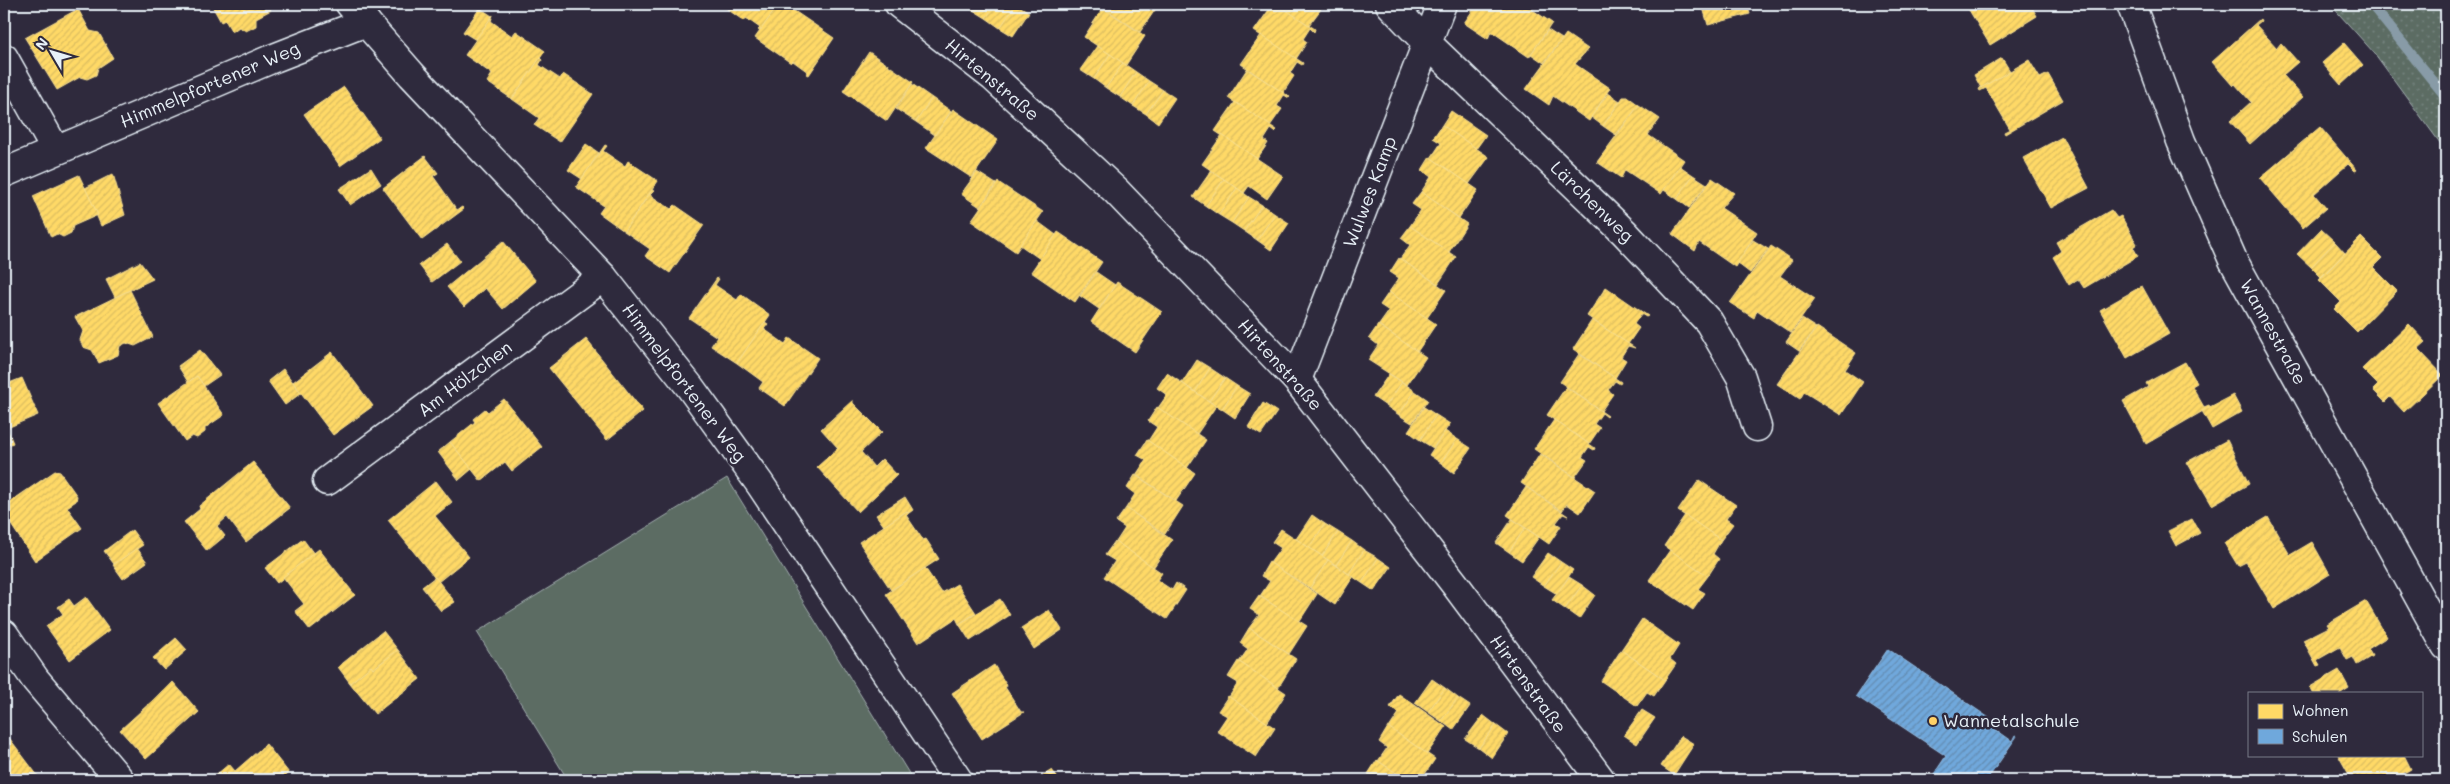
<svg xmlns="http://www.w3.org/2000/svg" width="2450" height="784" font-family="Mali,sans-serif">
<defs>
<pattern id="grass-dots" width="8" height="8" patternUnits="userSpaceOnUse" patternTransform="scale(1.25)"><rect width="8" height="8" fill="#5b6c64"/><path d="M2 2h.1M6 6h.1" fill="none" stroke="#73817b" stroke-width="1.8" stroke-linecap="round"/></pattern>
<pattern id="homes-hatch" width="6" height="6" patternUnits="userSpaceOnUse" patternTransform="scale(1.25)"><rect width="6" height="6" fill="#ffd966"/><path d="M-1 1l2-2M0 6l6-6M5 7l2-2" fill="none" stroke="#dabc60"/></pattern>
<pattern id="schools-hatch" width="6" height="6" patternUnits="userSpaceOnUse" patternTransform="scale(1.25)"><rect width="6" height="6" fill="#6fa8dc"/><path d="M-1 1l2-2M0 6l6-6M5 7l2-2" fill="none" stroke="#638bb0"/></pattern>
</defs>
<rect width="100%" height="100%" fill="#2f2a3d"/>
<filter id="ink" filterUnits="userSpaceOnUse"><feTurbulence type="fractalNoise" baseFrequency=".02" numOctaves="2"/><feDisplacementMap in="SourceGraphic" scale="10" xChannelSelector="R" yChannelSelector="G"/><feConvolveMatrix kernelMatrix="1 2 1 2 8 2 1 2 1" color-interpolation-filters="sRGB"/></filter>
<g filter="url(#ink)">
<path fill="url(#grass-dots)" stroke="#a2aeae" d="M2330,4H2446V151L2375,54Z"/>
<path fill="#5b6c64" stroke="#a2aeae" d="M727,478L913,780H568L477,632Z"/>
<g fill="url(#homes-hatch)" stroke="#f8e092">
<path d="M211,4H268L271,10L256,18V26L246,31L239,27L232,32L225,20L221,22Z"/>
<path d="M720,4H779L760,31L758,30L760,28L746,18L744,21Z"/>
<path d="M779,4H784L834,38L809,75L807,74L808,72L793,61L791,63L755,38Z"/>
<path d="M965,4H978L973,10Z"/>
<path d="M978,4H996L986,18L973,10Z"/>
<path d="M996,4H1016L1000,28L986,18Z"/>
<path d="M1016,4L1029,12L1013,36L1000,28Z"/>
<path d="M1098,4H1159L1140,32Z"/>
<path d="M1273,4H1277L1315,29L1314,32L1310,28L1303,39L1307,42L1296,59L1254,31Z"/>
<path d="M1277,4H1315L1321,9L1309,25Z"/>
<path d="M1477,4H1524L1552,23L1529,57L1491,31L1488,39L1464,23Z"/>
<path d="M1702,4H1747L1750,14L1708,25Z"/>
<path d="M1968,4H2030L2037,16L1990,45L1966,5Z"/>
<path d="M480,8L492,16L476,40L463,32Z"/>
<path d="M1103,8L1145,36L1126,65L1084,37Z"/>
<path d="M78,9L90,31L99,33L113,58L98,68L96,75L87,79L80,77L57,90L25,38Z"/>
<path d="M493,15L491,21L512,36L516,31L545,51L512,99L487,82L492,74L465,55Z"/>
<path d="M2260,19L2261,21L2256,25L2277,48L2281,43L2298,62L2283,75L2303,97L2250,144L2230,121L2251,102L2235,84L2233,86L2212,62Z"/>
<path d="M1548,30L1562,39L1544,63L1531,54Z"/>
<path d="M1566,34L1588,49L1575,64L1610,88L1589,121L1553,96L1549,105L1526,89Z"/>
<path d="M1261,35L1303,63L1302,65L1297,62L1290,73L1294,76L1283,93L1241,64Z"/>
<path d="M2344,43L2363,65L2341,85L2322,63Z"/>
<path d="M1097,46L1110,54L1094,79L1080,70Z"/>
<path d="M869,52L913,82L887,121L843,91Z"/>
<path d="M1110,54L1123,63L1106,88L1094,79Z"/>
<path d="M540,58L542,60L539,65L560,79L563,74L593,94L560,142L534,125L539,118L512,99Z"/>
<path d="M2002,58L2010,71L1981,88L1974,75Z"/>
<path d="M2029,60L2040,78L2048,74L2063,100L2005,134L2004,132L2010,129L1986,88L1980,91L1979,89Z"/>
<path d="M1123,63L1136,72L1120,97L1106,88Z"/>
<path d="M1247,69L1290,97L1289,98L1284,95L1277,106L1282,109L1270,126L1228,98Z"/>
<path d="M1136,72L1149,81L1133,106L1120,97Z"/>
<path d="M1149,81L1163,90L1146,114L1133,106Z"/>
<path d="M912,84L932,98L916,122L896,109Z"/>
<path d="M344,87L380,138L340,166L304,114Z"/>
<path d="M1163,90L1175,98L1158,123L1146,114Z"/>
<path d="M1608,93L1620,101L1603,126L1591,117Z"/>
<path d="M1623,97H1628L1639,105L1616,135L1603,126Z"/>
<path d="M932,98L951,111L935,135L916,122Z"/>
<path d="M1235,102L1277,130L1275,132L1271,129L1264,140L1268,143L1257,159L1215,131Z"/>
<path d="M1639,105L1660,119L1648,135L1684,160L1661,194L1625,170L1621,178L1597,162Z"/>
<path d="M953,109L998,140L972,178L926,148Z"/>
<path d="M1451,111L1486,135L1476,149L1442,125Z"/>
<path d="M1442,125L1489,157L1469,184L1431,158L1441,143L1433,138Z"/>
<path d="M2320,127L2357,170L2355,171L2348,164L2314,194L2326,208L2303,228L2260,178Z"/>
<path d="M1222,135L1283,176L1267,199L1249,186L1244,193L1202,164Z"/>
<path d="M2062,137L2089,188L2051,208L2023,158Z"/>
<path d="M586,144L599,153L582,179L568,170Z"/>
<path d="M605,145L607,146L603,151L625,166L628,161L658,181L624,231L599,213L604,206L576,187Z"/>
<path d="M425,156L438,173L433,176L457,210L462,207L464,209L422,240L383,188Z"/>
<path d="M1430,157L1478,190L1459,218L1421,192L1431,177L1422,170Z"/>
<path d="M1680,166L1693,175L1677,199L1664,190Z"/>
<path d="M371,168L381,184L350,205L339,189Z"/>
<path d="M1211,171L1224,179L1206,206L1193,197Z"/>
<path d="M977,172L996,184L980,207L961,194Z"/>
<path d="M113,174L125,215L101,226L85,188Z"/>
<path d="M79,175L98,215L73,226L71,233L63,237L57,234L51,237L33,196Z"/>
<path d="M1693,175L1707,184L1689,208L1677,199Z"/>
<path d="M1712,178L1734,193L1721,208L1757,232L1735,267L1699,242L1695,251L1672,234Z"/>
<path d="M1224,179L1237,188L1219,215L1206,206Z"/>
<path d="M998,182L1043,212L1016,252L971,221Z"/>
<path d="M1237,188L1249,197L1232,223L1219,215Z"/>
<path d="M652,190L654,191L650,195L671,209L675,205L704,225L670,273L645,256L650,249L624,231Z"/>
<path d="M1421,192L1467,224L1449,252L1410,226L1421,210L1412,204Z"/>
<path d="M1249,197L1262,205L1244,231L1232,223Z"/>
<path d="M1262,205L1275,214L1257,240L1244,231Z"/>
<path d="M2111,210L2117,218L2121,216L2137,244L2133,247L2138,256L2084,288L2078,279L2069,285L2053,257L2061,251L2056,242Z"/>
<path d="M1275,214L1289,223L1271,250L1257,240Z"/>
<path d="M1037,221L1056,235L1040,259L1020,245Z"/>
<path d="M1410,226L1456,257L1438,284L1400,259L1410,245L1401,238Z"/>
<path d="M2321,229L2335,242L2311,267L2297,254Z"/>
<path d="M1058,232L1102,262L1075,302L1031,272Z"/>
<path d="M2361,237L2382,258L2373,267L2397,291L2357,332L2334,309L2341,302L2319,280Z"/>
<path d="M1753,240L1768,249L1750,273L1737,263Z"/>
<path d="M503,241L536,281L503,309L485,288L464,307L447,287Z"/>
<path d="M2335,242L2345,253L2321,277L2311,267Z"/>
<path d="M447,244L460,261L432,282L419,265Z"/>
<path d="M1771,246L1792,260L1780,276L1815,299L1791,333L1757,310L1754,318L1730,303Z"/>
<path d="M1399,258L1446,290L1427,318L1389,292L1399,278L1390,272Z"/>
<path d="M140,262L153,279L115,297L106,279Z"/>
<path d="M1096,272L1115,285L1099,309L1080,296Z"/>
<path d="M717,278L719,279L715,285L737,300L741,294L770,315L737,363L711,346L717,337L689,318Z"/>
<path d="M1117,282L1162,312L1135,352L1091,322Z"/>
<path d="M2142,286L2169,334L2127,358L2100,310Z"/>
<path d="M1606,287L1648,316L1646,317L1641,314L1634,324L1639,328L1628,344L1587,316Z"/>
<path d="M130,290L153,337L135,346L126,343L120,346L118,355L99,363L92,350L83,347L80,340L83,331L75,317Z"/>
<path d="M1389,292L1436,324L1417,352L1379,325L1389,311L1380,305Z"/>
<path d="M1802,319L1816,328L1799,351L1786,342Z"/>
<path d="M1592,320L1635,348L1628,346L1621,357L1626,360L1615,378L1573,349Z"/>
<path d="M765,322L768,324L764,329L785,344L789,338L818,358L785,406L759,388L763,382L737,363Z"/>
<path d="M2409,324L2426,342L2418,349L2443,375L2404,412L2390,397L2385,402L2373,390L2378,385L2362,369Z"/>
<path d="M1378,325L1426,357L1407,385L1368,360L1378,345L1369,338Z"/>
<path d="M1817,327L1856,353L1845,370L1863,382L1841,415L1804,392L1800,399L1777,384Z"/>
<path d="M586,339L643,411L607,440L549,368Z"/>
<path d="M200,350L220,375L204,386L197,376L188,382L178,366Z"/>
<path d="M332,352L373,406L333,435L293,382Z"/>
<path d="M1579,354L1621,382L1620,384L1615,381L1608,390L1613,394L1601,411L1560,382Z"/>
<path d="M1197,360L1210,368L1195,392L1182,383Z"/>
<path d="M2185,362L2197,383L2192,386L2204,407L2209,405L2210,407L2146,444L2123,401L2148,387L2146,383Z"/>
<path d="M1210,368L1225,378L1209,401L1195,392Z"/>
<path d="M283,369L301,393L285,405L268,381Z"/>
<path d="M1167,373L1216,406L1197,434L1158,408L1167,395L1157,388Z"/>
<path d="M1389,374L1402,382L1386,406L1373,397Z"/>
<path d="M197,376L224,415L205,428V432L197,438L192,436L185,441L158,403Z"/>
<path d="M22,378L38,415L7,428L4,421V385Z"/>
<path d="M1225,378L1237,386L1222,409L1209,401Z"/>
<path d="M1402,382L1415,391L1399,415L1386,406Z"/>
<path d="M1237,386L1250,394L1235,418L1222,409Z"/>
<path d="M1566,387L1608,416L1607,417L1602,413L1594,424L1600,428L1589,444L1547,415Z"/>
<path d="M1415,391L1428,400L1412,423L1399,415Z"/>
<path d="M2233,395L2242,412L2212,429L2202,411Z"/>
<path d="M504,399L542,447L512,471L505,462L481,481L450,442L475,422L473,419L485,409L488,412Z"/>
<path d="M853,400V403L882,432L861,452L874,467L882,459L897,475L858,512L817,467L838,448L821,429Z"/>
<path d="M1263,403L1277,412L1261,435L1248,427Z"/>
<path d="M1157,407L1206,440L1187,468L1148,441L1157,427L1148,421Z"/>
<path d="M1424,407L1436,415L1420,440L1408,431Z"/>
<path d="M1436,415L1450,424L1433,448L1420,440Z"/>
<path d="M1554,420L1595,448L1594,450L1589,447L1582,457L1587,460L1575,477L1534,449Z"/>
<path d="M4,421L13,443L4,447Z"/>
<path d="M1445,431L1457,439L1441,463L1429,455Z"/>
<path d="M1457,439L1471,448L1454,473L1441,463Z"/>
<path d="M1147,440L1195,473L1176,501L1136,475L1146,460L1137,455Z"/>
<path d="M2227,440L2249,484L2212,505L2187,462Z"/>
<path d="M450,442L472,469L459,480L438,452Z"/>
<path d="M1540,454L1595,491L1580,513L1567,504L1562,511L1521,483Z"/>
<path d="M253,462L290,508L246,542L227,517L217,526L225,536L207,551L184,522L200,509L199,506Z"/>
<path d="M55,471L60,472L77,496L76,501L67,507L82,528L35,561L4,514V506Z"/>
<path d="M1135,475L1183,506L1165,534L1126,508L1135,494L1127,488Z"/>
<path d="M1699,480L1736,505L1726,519L1733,524L1721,540L1678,511Z"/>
<path d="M436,481L452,502L435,516L469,557L438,582L388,520Z"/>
<path d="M1526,487L1568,516L1563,514L1556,523L1561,526L1549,544L1507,515Z"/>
<path d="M905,497L913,510L909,513L907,511L884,526L876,515Z"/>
<path d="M1126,508L1172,540L1153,568L1116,542L1125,528L1116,522Z"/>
<path d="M907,511L909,513L906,515L923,540L926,539L939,559L891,590L859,542Z"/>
<path d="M1312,515L1325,524L1309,548L1296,539Z"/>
<path d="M1685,515L1721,540L1713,554L1719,559L1708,576L1664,546Z"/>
<path d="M2268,517L2290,555L2312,542L2330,574L2274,609L2246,562L2238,566L2224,543Z"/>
<path d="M1512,519L1525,528L1509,552L1496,543Z"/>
<path d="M2192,519L2200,533L2176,546L2168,531Z"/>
<path d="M1325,524L1338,532L1322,556L1309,548Z"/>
<path d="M1525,528L1539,537L1522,561L1509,552Z"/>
<path d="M1281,529L1328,560L1310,588L1270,563L1281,548L1272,542Z"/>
<path d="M132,530L143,545L114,564L104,551Z"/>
<path d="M1338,532L1352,541L1336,565L1322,556Z"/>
<path d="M303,539L314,554L277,583L265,568Z"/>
<path d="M1115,541L1162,573L1157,580L1172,590L1176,583L1186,590L1167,619L1104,577L1115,561L1105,555Z"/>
<path d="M1352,541L1364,550L1349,574L1336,565Z"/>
<path d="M137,548L147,562L123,579L113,565Z"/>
<path d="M319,549L355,595L310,630L295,611L304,604L283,577Z"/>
<path d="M1364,550L1378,558L1362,583L1349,574Z"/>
<path d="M1670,550L1708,576L1698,589L1705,593L1693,610L1649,580Z"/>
<path d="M1548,553L1561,562L1544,586L1531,577Z"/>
<path d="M1378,558L1391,567L1374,591L1362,583Z"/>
<path d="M1328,560L1353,577L1335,605L1310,588Z"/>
<path d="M1269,562L1317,594L1299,622L1260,596L1270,581L1261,576Z"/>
<path d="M1561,562L1573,570L1557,594L1544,586Z"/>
<path d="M925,568L942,593L957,584L976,613L959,624L956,618L918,643L886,594Z"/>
<path d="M435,577L455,602L441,611L422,587Z"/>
<path d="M1569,577L1582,585L1565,609L1552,600Z"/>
<path d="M1582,585L1595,595L1579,619L1565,609Z"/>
<path d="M1259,596L1307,626L1289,654L1249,628L1259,615L1250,609Z"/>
<path d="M86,597L110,630L70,660L46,626L63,614L58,607L69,599L74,606Z"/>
<path d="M1000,599L1010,615L970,641L959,624Z"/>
<path d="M2366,601L2387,637L2368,649L2372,656L2357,665L2353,657L2347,660L2340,647L2317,660L2320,665L2317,666L2303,640L2329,627L2327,624Z"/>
<path d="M1049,610L1062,630L1034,649L1021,628Z"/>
<path d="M1642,619L1679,645L1670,659L1676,664L1665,680L1621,650Z"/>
<path d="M1249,628L1296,659L1278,688L1239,662L1248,649L1240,643Z"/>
<path d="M383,631L398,650L373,669L371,666L350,683L338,667Z"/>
<path d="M176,638L187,650L164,670L153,658Z"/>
<path d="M398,650L420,679L375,714L350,683L371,666L373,669Z"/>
<path d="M1621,650L1665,680L1654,696L1647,692L1637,706L1601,681Z"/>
<path d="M1238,661L1286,693L1267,723L1229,697L1238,683L1228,677Z"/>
<path d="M994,665L1007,686L1005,687L1021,712H1024L982,739L952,693Z"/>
<path d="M2339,670L2349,688L2341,693H2313L2310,687Z"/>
<path d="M1432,679L1445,688L1428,712L1415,703Z"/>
<path d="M173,682L199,712L146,759L120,730Z"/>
<path d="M1445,688L1458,698L1441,721L1428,712Z"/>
<path d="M1399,694L1446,727L1427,754L1389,728L1399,713L1390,707Z"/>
<path d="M1228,696L1275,728L1256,757L1217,731L1227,716L1218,711Z"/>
<path d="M1458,698L1470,706L1453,730L1441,721Z"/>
<path d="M1642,710L1655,718L1637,744L1624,735Z"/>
<path d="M1483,715L1496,725L1479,748L1465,739Z"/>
<path d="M1496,725L1508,734L1492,758L1479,748Z"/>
<path d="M1388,727L1435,759L1421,780H1407L1378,761L1387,748L1379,742Z"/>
<path d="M1681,736L1694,744L1674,775L1661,766Z"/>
<path d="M10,739L41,780H4V744Z"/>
<path d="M266,744L289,773L281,780H210L229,764L235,771Z"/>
<path d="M2338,755H2404L2411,769L2392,780H2359L2356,775L2351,778Z"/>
<path d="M1377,760L1378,761L1407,780H1377L1368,774Z"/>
<path d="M1052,770L1059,780H1036Z"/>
</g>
<path fill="url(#schools-hatch)" stroke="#93bee4" d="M1888,649L1998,724L1995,729L2012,741L2015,735L2017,736L1987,780H1930L1946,756L1856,696Z"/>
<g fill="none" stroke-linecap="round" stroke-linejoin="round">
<path stroke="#889ba7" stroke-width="10" d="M2371,4L2446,97"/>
<g stroke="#e8f1f8" stroke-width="31">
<g id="minor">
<path d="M350,4L412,75L603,277L690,387L760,484L958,780"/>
<path d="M899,4L993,77L1116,191L1297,380L1454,583L1601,780"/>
<path d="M1390,4L1427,43L1624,232L1709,322L1741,377L1757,427"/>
<path d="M2131,4L2181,141L2233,260L2446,646"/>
<path d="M4,58L55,149"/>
<path d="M4,173L269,60L366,22"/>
<path d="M1297,380L1442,4"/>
<path d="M327,481L603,277"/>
<path d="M4,634L35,679L120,780"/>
</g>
</g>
<use href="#minor" stroke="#2f2a3d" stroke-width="28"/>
</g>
</g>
<circle fill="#ffd166" stroke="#2f2a3d" stroke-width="2" cx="1933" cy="721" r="5"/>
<g text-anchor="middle" stroke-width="5" stroke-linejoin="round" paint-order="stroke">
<g font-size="18" fill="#e8f1f8" stroke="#2f2a3d">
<text transform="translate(992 80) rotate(40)" y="6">Hirtenstraße</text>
<text transform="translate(210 85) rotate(-23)" y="6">Himmelpfortener Weg</text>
<text transform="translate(1370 192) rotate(-69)" y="6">Wulwes Kamp</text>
<text transform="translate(1592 202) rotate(44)" y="6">Lärchenweg</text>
<text transform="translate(2273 332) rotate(61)" y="6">Wannestraße</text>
<text transform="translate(1280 365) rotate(48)" y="6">Hirtenstraße</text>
<text transform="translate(465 379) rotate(-37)" y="6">Am Hölzchen</text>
<text transform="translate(684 383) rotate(53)" y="6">Himmelpfortener Weg</text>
<text transform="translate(1528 684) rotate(54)" y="6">Hirtenstraße</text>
</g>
<g font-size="18" fill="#e8f1f8" stroke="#2f2a3d" text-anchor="start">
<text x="1943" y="727">Wannetalschule</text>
</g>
</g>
<rect width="2450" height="784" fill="none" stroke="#2f2a3d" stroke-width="20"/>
<rect x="10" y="10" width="2430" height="764" fill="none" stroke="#e8f1f8" stroke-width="2" filter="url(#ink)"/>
<rect x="2248" y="692" width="175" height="65" fill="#2f2a3d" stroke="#797a88"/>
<rect x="2258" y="704" width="25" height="15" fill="#ffd966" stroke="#797a88"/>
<text x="2292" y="716" font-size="15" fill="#e8f1f8">Wohnen</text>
<rect x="2258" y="729" width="25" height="15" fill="#6fa8dc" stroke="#797a88"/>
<text x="2292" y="742" font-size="15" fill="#e8f1f8">Schulen</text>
<g transform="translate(52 52) rotate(308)" stroke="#2f2a3d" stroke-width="4" paint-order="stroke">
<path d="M0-4L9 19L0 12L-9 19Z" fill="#e8f1f8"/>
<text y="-8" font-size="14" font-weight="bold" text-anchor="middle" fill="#e8f1f8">N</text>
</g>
</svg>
